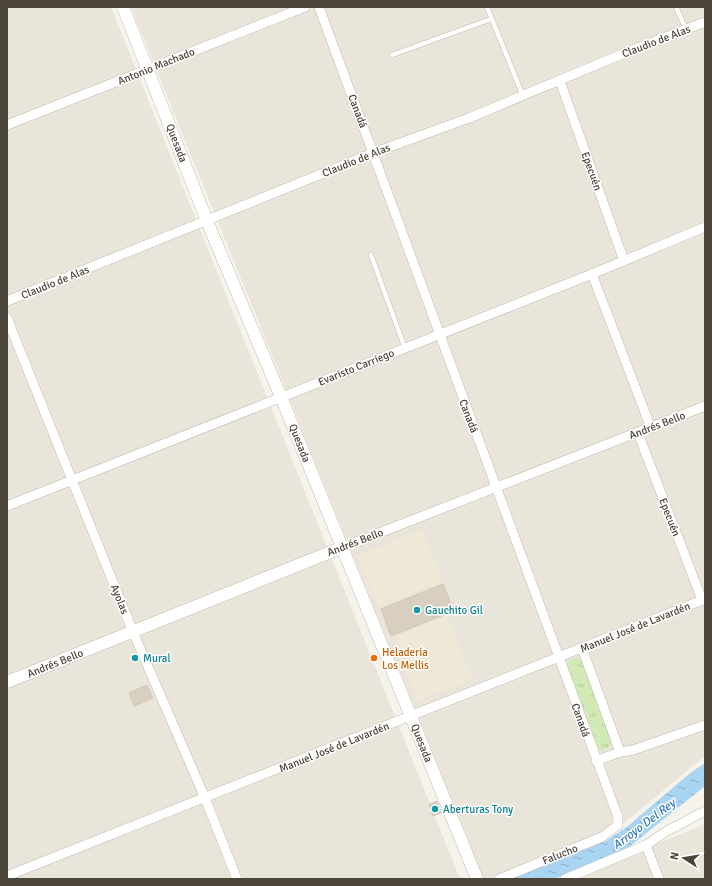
<svg xmlns="http://www.w3.org/2000/svg" width="712" height="886" font-family="Signika,sans-serif">
<defs>
<pattern id="grass-tufts" width="24" height="20" patternUnits="userSpaceOnUse"><rect width="24" height="20" fill="#d2eab5"/><path d="M3 7l-1-3M5 7V3M7 7l1-3M15 17l-1-3M17 17v-4M19 17l1-3" fill="none" stroke="#b6ca9c"/></pattern>
<pattern id="water-ripples" width="26" height="14" patternUnits="userSpaceOnUse"><rect width="26" height="14" fill="#a9d4f2"/><path d="M2 4q2-2 4 0t4 0M15 11q2-2 4 0t4 0" fill="none" stroke="#8caec5"/></pattern>
</defs>
<rect width="100%" height="100%" fill="#f6f3ec"/>
<g fill="#eae5da">
<path d="M7,7H111L460,879H7Z"/>
<path d="M131,7H705V756L613,832L498,879H484Z"/>
<path d="M705,824V879H572Z"/>
</g>
<g fill="#efe8d6">
<path d="M422,529L443,581L379,607L357,556Z"/>
<path d="M447,615L472,679L417,701L392,638Z"/>
</g>
<path fill="url(#grass-tufts)" d="M575,658L580,659L584,664L612,744L603,751L598,749L567,664L570,660Z"/>
<path fill="url(#water-ripples)" d="M705,763V786L624,851L554,879H509L606,841L628,826L689,774Z"/>
<g fill="#d8cfc1" stroke="#d3c7b4">
<path d="M443,584L454,611L391,636L381,609Z"/>
<path d="M147,685L153,698L134,706L129,693Z"/>
<path d="M437,801L441,813L433,816L429,804Z"/>
</g>
<g fill="none" stroke-linecap="round" stroke-linejoin="round">
<g stroke="#c2bbae" stroke-width="5.5">
<g id="service">
<path d="M487,7L523,96"/>
<path d="M676,7L686,29"/>
<path d="M392,55L491,19"/>
<path d="M371,255L405,348"/>
</g>
</g>
<g stroke="#c2bbae" stroke-width="10">
<g id="minor">
<path d="M319,7L618,817V825L602,837L499,879"/>
<path d="M560,81L624,261"/>
<path d="M7,125L305,7"/>
<path d="M592,274L651,428"/>
<path d="M7,301L373,153L469,118L627,52L705,22"/>
<path d="M7,318L133,632L205,798L237,879"/>
<path d="M638,433L702,600"/>
<path d="M7,506L592,274L705,227"/>
<path d="M343,547L705,406"/>
<path d="M582,648L620,752"/>
<path d="M596,761L620,752L633,750L705,725"/>
<path d="M646,845L659,879"/>
<path d="M7,876L705,599"/>
<path d="M565,879L646,845L667,831L705,811"/>
</g>
</g>
<g stroke="#c2bbae" stroke-width="13">
<g id="tertiary">
<path d="M123,7L207,221L281,397L477,879"/>
<path d="M7,682L343,547"/>
</g>
</g>
<use href="#service" stroke="#fff" stroke-width="4.5"/>
<use href="#minor" stroke="#fff" stroke-width="9"/>
<use href="#tertiary" stroke="#fff" stroke-width="12"/>
</g>
<g fill="#0f9aa8" stroke="#fff" stroke-width="1.5">
<circle cx="417" cy="610" r="4"/>
<circle cx="135" cy="658" r="4"/>
<circle cx="435" cy="809" r="4"/>
</g>
<circle fill="#e8710a" stroke="#fff" stroke-width="1.5" cx="374" cy="658" r="4"/>
<g text-anchor="middle" stroke-width="3" stroke-linejoin="round" paint-order="stroke">
<g font-size="11" fill="#4b4439" stroke="#fff">
<text transform="translate(656 41) rotate(-21)" y="4">Claudio de Alas</text>
<text transform="translate(156 66) rotate(-22)" y="4">Antonio Machado</text>
<text transform="translate(358 111) rotate(69)" y="4">Canadá</text>
<text transform="translate(177 143) rotate(69)" y="4">Quesada</text>
<text transform="translate(356 160) rotate(-22)" y="4">Claudio de Alas</text>
<text transform="translate(592 171) rotate(70)" y="4">Epecuén</text>
<text transform="translate(55 282) rotate(-22)" y="4">Claudio de Alas</text>
<text transform="translate(356 367) rotate(-22)" y="4">Evaristo Carriego</text>
<text transform="translate(469 416) rotate(69)" y="4">Canadá</text>
<text transform="translate(657 425) rotate(-21)" y="4">Andrés Bello</text>
<text transform="translate(300 443) rotate(68)" y="4">Quesada</text>
<text transform="translate(670 517) rotate(69)" y="4">Epecuén</text>
<text transform="translate(355 542) rotate(-21)" y="4">Andrés Bello</text>
<text transform="translate(120 599) rotate(68)" y="4">Ayolas</text>
<text transform="translate(635 627) rotate(-22)" y="4">Manuel José de Lavardén</text>
<text transform="translate(55 663) rotate(-22)" y="4">Andrés Bello</text>
<text transform="translate(581 720) rotate(70)" y="4">Canadá</text>
<text transform="translate(422 743) rotate(68)" y="4">Quesada</text>
<text transform="translate(334 747) rotate(-22)" y="4">Manuel José de Lavardén</text>
<text transform="translate(560 854) rotate(-22)" y="4">Falucho</text>
</g>
<g font-size="11" fill="#0d838f" stroke="#fff" text-anchor="start">
<text x="425" y="614">Gauchito Gil</text>
<text x="143" y="662">Mural</text>
<text x="443" y="813">Aberturas Tony</text>
</g>
<g font-size="11" fill="#c56008" stroke="#fff" text-anchor="start">
<text x="382" y="656">Heladería<tspan x="382" dy="13">Los Mellis</tspan></text>
</g>
<g font-size="12" font-style="italic" fill="#2e7ab2" stroke="#fff">
<text transform="translate(644 824) rotate(-37)" y="4">Arroyo Del Rey</text>
</g>
</g>
<rect width="712" height="886" fill="none" stroke="#4b4439" stroke-width="16"/>
<g transform="translate(684 858) rotate(282)" stroke="#ffffff" stroke-width="3" paint-order="stroke">
<path d="M0-3L7 15L0 10L-7 15Z" fill="#4b4439"/>
<text y="-6" font-size="11" font-weight="bold" text-anchor="middle" fill="#4b4439">N</text>
</g>
</svg>
